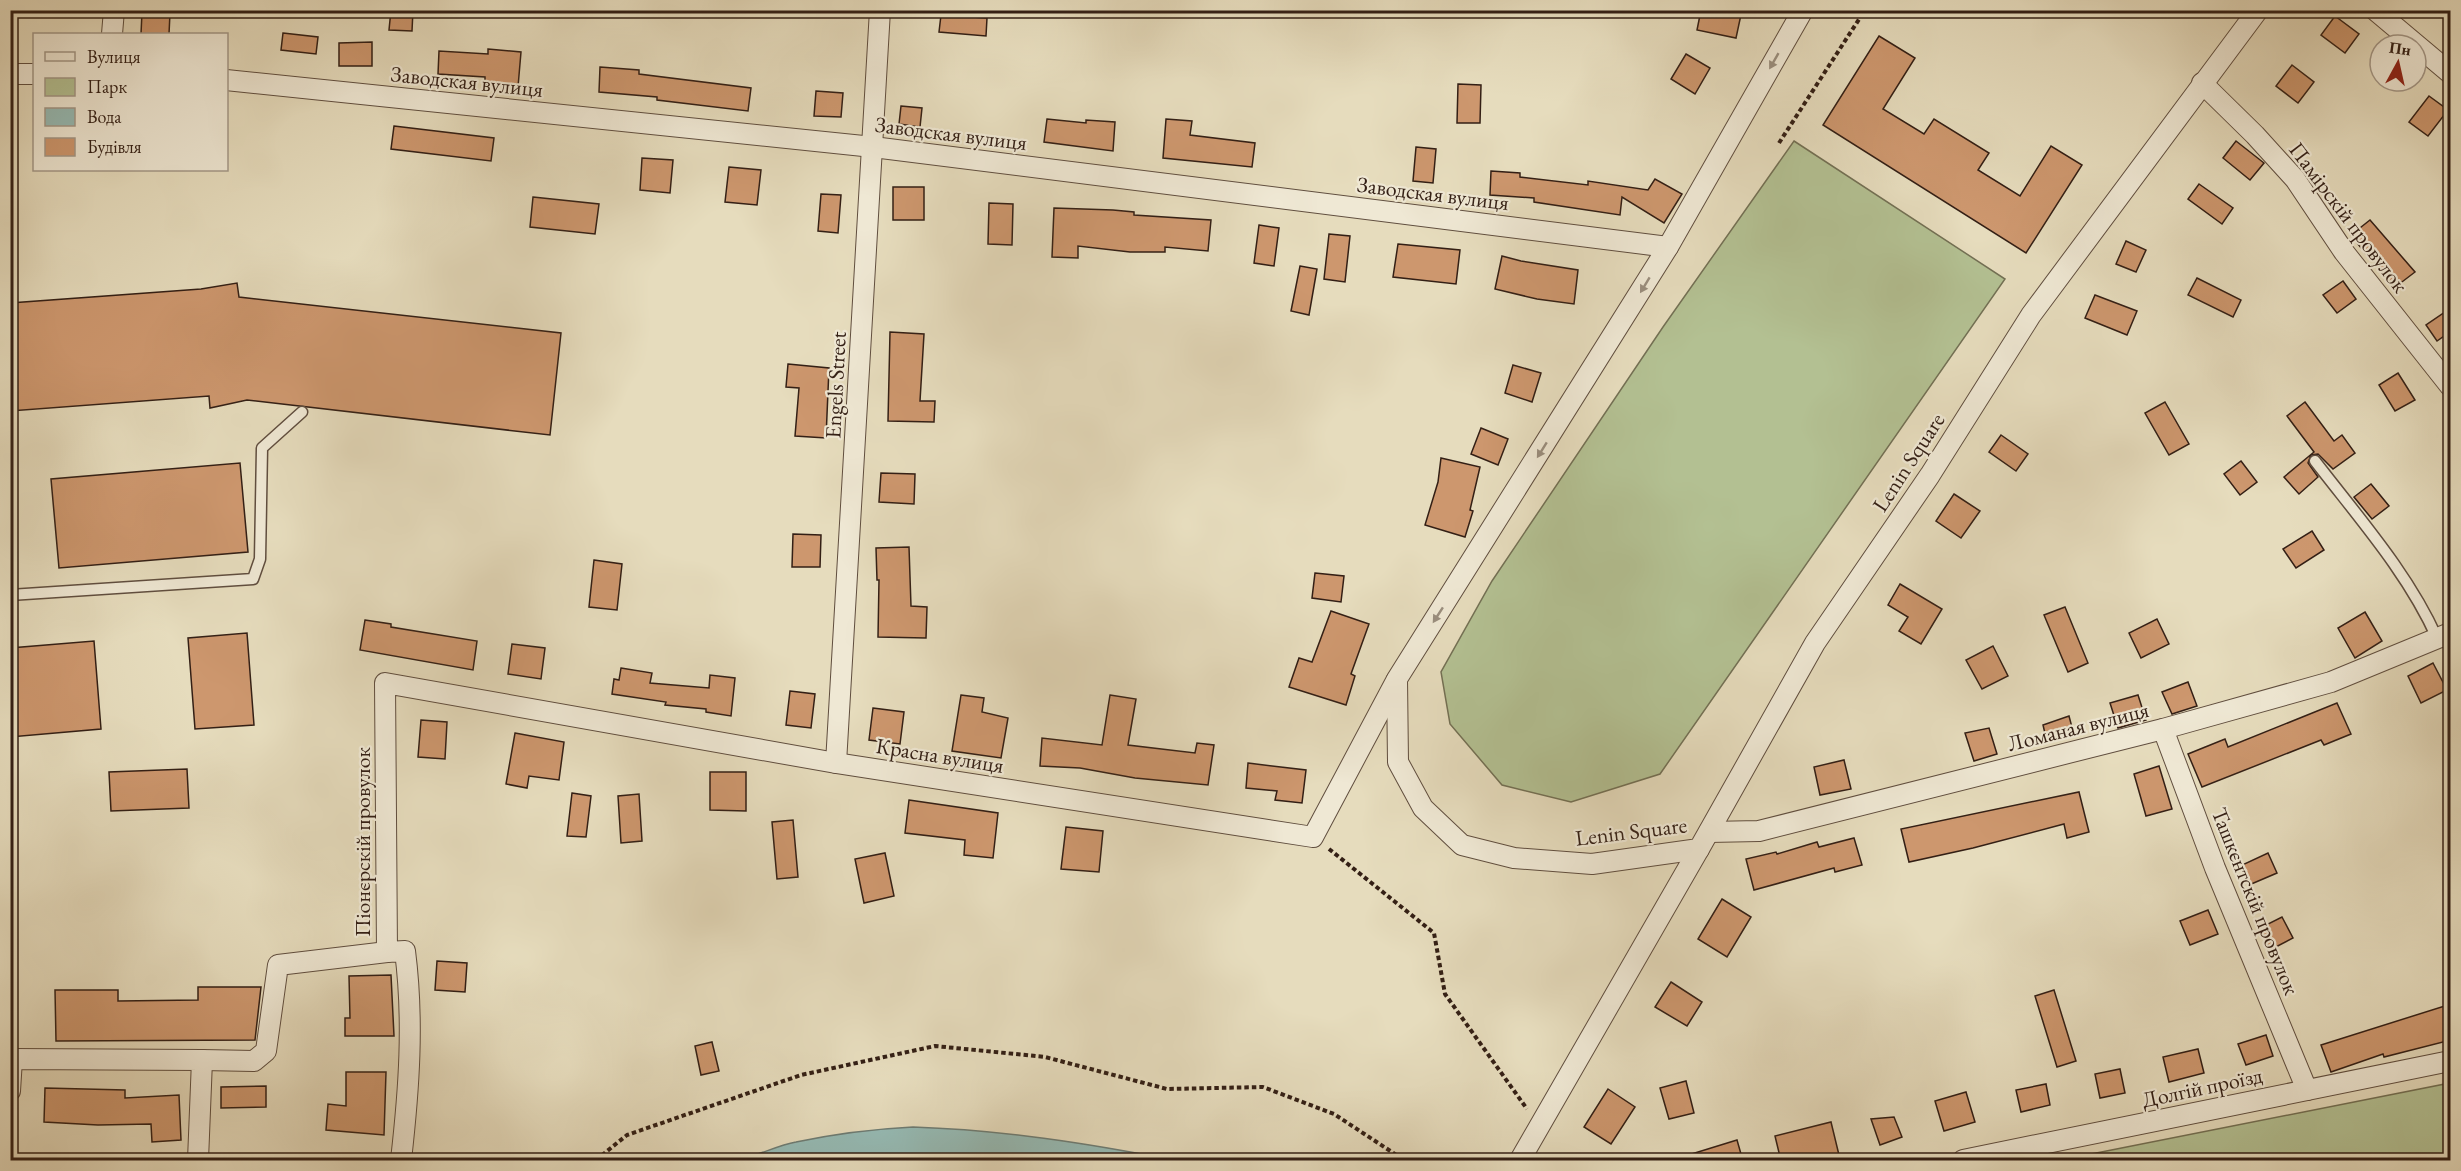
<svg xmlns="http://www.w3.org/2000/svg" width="2461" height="1171" font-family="'EB Garamond',serif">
<rect width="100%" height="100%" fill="#e6dcbd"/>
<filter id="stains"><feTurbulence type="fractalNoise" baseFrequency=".00333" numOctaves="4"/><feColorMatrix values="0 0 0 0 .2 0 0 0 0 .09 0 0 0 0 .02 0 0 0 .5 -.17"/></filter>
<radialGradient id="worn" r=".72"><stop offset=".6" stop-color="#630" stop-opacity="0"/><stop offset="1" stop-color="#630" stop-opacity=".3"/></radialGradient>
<g fill="#b3c092" stroke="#737054" stroke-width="1.5">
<path d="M1794,141L2005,279L1660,774L1571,802L1502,785L1450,724L1441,672L1492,581L1663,327Z"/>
<path d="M2450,1083V1160H2061Z"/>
</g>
<path fill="#96bbb5" stroke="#6e7d75" stroke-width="1.5" d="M913,1127C1002,1130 1086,1143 1173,1160H733C755,1158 774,1146 796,1142C834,1134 874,1129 913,1127Z"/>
<g fill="#cd976e" stroke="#331f15" stroke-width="1.5">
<path d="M391,10H413L412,31L389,30Z"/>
<path d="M1701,10H1742L1736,38L1697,30Z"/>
<path d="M142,12L170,13L169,34H141Z"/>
<path d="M941,15L987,18L986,36L939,32Z"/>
<path d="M2335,16L2359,34L2345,53L2321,35Z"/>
<path d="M283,33L318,37L316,54L281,50Z"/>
<path d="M1879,36L1915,58L1883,109L1924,134L1934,119L1989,153L1978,170L2020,196L2051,146L2082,165L2026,253L1823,125Z"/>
<path d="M372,42V66H339V43Z"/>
<path d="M488,49L521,52L518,87L485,84V77L438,74L439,51L488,54Z"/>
<path d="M1686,54L1710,68L1695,94L1671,79Z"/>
<path d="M2292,65L2314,82L2298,103L2276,86Z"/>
<path d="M600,67L639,70V74L751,88L748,111L657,100V97L599,92Z"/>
<path d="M1458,84L1481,85L1480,123H1457Z"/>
<path d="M816,91L843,93L841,117L814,116Z"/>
<path d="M2429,96L2448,110L2428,136L2409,122Z"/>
<path d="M901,106L922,108L920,127L899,124Z"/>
<path d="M1047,119L1086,123V120L1115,122L1113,151L1044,142Z"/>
<path d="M1166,119L1192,121L1190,135L1255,143L1252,167L1163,158Z"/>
<path d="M394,126L494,138L491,161L391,149Z"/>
<path d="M2236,141L2264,163L2250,180L2223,158Z"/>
<path d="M1416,147L1436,149L1433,183L1413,181Z"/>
<path d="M642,158L673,160L670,193L640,190Z"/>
<path d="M729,167L761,170L757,205L725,202Z"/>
<path d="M1491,171L1520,173V177L1588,185V181L1648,190L1655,179L1682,194L1664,223L1622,197L1620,215L1534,202V198L1490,195Z"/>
<path d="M2199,184L2233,208L2222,224L2188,199Z"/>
<rect x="893" y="187" width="31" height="33"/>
<path d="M821,194L841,195L838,233L818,231Z"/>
<path d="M533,197L599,204L595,234L530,227Z"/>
<path d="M989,203L1013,204L1012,245L988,244Z"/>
<path d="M1054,208L1113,210L1134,212V215L1211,220L1208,251L1165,247V252H1130L1078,246V258L1052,257Z"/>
<path d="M2370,220L2415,272L2394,288L2368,252L2366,254L2351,235Z"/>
<path d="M1259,225L1279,228L1274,266L1254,263Z"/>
<path d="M1329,234L1350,236L1345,282L1324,279Z"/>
<path d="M2126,241L2146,250L2136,272L2116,264Z"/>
<path d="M1398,244L1460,250L1456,284L1393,277Z"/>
<path d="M1502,256L1521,261L1578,270L1574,304L1537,299L1495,289Z"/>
<path d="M1300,266L1317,269L1309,315L1291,311Z"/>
<path d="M2197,278L2241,300L2233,317L2188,295Z"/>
<path d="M2343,281L2356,299L2337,313L2323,295Z"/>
<path d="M237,283L239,297L561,333L550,435L247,400L210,408L209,396L10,411V303L201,289Z"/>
<path d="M2095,295L2137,311L2127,335L2085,318Z"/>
<path d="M2451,308V331L2437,341L2426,325Z"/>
<path d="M890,332L924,334L920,401H935L934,422L888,421Z"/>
<path d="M788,364L829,368L826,438L795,436L799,388L786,387Z"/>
<path d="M1513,365L1541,373L1532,402L1505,393Z"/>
<path d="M2398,373L2415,400L2395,411L2379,385Z"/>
<path d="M2165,402L2189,444L2169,455L2145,413Z"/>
<path d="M2305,402L2334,441L2342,435L2355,453L2333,469L2318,454L2311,455L2308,463L2318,477L2299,494L2284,477L2314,452L2287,416Z"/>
<path d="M1481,428L1508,439L1498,465L1471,454Z"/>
<path d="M2001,435L2028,454L2016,471L1989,452Z"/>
<path d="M1441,458L1480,467L1470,510L1473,511L1465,537L1425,525L1438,482Z"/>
<path d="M2241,461L2257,482L2240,495L2224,474Z"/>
<path d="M240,463L248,552L59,568L51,479Z"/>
<path d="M881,473L915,474L914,504L879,502Z"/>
<path d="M2371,484L2389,506L2372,519L2354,497Z"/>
<path d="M1954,494L1980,511L1961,538L1936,521Z"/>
<path d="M2312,531L2324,550L2296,568L2283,549Z"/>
<path d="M793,534L821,535L820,567H792Z"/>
<path d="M909,547L911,606L927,607L926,638L878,637L879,580H877L876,548Z"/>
<path d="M594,560L622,564L617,610L589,607Z"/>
<path d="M1315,573L1344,576L1341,602L1312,598Z"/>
<path d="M1900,584L1942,609L1921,644L1899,631L1908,617L1888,605Z"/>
<path d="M2065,607L2088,663L2068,672L2044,615Z"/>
<path d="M1331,611L1369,624L1351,674L1355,676L1346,705L1289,687L1299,658L1312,662Z"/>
<path d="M2365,612L2382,641L2355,658L2338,628Z"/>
<path d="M2157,619L2169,644L2141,658L2129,633Z"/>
<path d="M365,620L391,624V627L477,641L473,670L360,650Z"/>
<path d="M247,633L254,725L195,729L188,638Z"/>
<path d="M94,641L101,729L10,737V648Z"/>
<path d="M512,644L545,648L541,679L508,674Z"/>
<path d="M1993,646L2008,676L1982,689L1966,660Z"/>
<path d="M2433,663L2447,690L2421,703L2408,676Z"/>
<path d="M621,668L652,673L650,683L709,688L710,675L735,678L731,716L706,712V709L665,705L666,702L612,694L614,679L619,680Z"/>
<path d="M2188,682L2197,706L2172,714L2162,692Z"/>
<path d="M790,691L815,694L811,728L786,725Z"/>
<path d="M961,695L984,698L982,712L1008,718L1001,758L952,751Z"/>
<path d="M1110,695L1136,699L1128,745L1195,753L1197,743L1214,745L1208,785L1135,778L1080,768L1040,766L1042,738L1102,745Z"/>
<path d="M2138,695L2146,720L2118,728L2110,703Z"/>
<path d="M2337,703L2351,734L2324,745L2321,740L2202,787L2188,754L2225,739L2228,747Z"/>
<path d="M873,708L904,712L900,744L869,740Z"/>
<path d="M2069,716L2074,735L2047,742L2043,725Z"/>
<path d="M421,720L447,722L445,759L418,757Z"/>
<path d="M1989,728L1997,754L1974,761L1965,733Z"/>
<path d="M515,733L564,742L559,780L529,776L527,788L506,784Z"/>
<path d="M1844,760L1851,789L1820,795L1814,767Z"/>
<path d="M1248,763L1306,770L1302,803L1275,800L1277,791L1246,788Z"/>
<path d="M2159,766L2172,809L2146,816L2134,774Z"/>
<path d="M187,769L189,808L111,811L109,772Z"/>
<path d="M710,772H746V811L710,810Z"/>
<path d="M2079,792L2089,832L2067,838L2064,824L1973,848L1909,862L1901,829Z"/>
<path d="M572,793L591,796L586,837L567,836Z"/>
<path d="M639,794L642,841L621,843L618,796Z"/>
<path d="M909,800L998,813L993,858L964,855L965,840L905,833Z"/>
<path d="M793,820L798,877L777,879L772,822Z"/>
<path d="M1066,827L1103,831L1099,872L1061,869Z"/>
<path d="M1854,838L1862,865L1835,872L1834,868L1754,890L1746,859L1776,852L1777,854L1817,842L1819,847Z"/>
<path d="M885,853L894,896L864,903L855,859Z"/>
<path d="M2268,853L2277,873L2249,885L2240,866Z"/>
<path d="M1722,899L1751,917L1727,957L1698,939Z"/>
<path d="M2208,910L2218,934L2190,945L2180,921Z"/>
<path d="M2282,917L2293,938L2270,950L2260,928Z"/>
<path d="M437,961L467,963L465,992L435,990Z"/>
<path d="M391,975L394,1036H345V1018H350L349,976Z"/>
<path d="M1671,982L1702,1002L1687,1026L1655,1007Z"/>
<path d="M198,987H261L255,1040L56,1041L55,990H118V1001L198,1000Z"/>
<path d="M2054,990L2076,1061L2057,1067L2035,996Z"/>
<path d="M2451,1004V1040L2384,1057L2383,1054L2331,1072L2321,1045Z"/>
<path d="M2266,1035L2273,1056L2246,1065L2238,1044Z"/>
<path d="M712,1042L719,1071L701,1075L695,1046Z"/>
<path d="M2198,1049L2204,1073L2169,1082L2163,1057Z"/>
<path d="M2120,1069L2125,1093L2100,1098L2095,1074Z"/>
<path d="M346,1072H386L384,1135L326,1130L328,1104L346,1106Z"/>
<path d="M1686,1081L1694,1113L1669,1119L1660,1088Z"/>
<path d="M2046,1084L2050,1105L2021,1112L2016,1090Z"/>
<path d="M266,1086V1107L221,1108V1087Z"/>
<path d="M45,1088L125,1090V1098L179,1095L181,1140L152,1142L151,1124L98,1125L44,1122Z"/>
<path d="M1608,1089L1635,1107L1611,1144L1584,1127Z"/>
<path d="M1966,1092L1975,1122L1944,1131L1935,1101Z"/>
<path d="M1894,1117L1902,1137L1880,1145L1871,1119Z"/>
<path d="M1831,1122L1839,1155L1818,1161H1781L1775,1136Z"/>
<path d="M1737,1140L1743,1161H1686L1685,1156Z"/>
</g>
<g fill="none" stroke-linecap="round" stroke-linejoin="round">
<g stroke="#604e3f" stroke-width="13">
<g id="lane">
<path d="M2315,461C2358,517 2408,573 2437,638"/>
<path d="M10,595L253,579L260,559L262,448L302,412"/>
</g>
</g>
<g stroke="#604e3f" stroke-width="22">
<g id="street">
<path d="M1803,10L1668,247L1397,679L1398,762L1423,808L1462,845L1514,858L1592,864L1699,849L1815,643L1930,475L2031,315L2258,10"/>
<path d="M2375,10L2450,73"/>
<path d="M112,34L114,10"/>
<path d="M10,74H34"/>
<path d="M226,80L873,147L1668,247"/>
<path d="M2202,83L2255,135L2295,179L2344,252L2450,386"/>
<path d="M2163,729L2215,868L2307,1090"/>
<path d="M836,763L880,10"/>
<path d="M1709,832L1759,831L2163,729L2331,682L2450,633"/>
<path d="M202,1060L254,1061L266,1051L278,965L387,952"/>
<path d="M10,1091L12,1059L202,1060L198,1160"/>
<path d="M401,1160C409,1090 414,1021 405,951L387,952L385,683L836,763L1313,837L1396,681"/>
<path d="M1520,1160L1699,849"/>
<path d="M1963,1160L2450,1061"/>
</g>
</g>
<g stroke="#331f15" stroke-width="4" stroke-dasharray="4.5 3" stroke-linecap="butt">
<path d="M1779,143L1865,10"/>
<path d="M1329,849L1434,933L1445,994L1527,1109"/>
<path d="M596,1160L627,1135L801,1075L935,1046L1045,1057L1167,1089L1263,1087L1334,1114L1404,1160"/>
</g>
<use href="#lane" stroke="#efe8d4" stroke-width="10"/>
<use href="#street" stroke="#efe8d4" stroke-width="20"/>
</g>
<defs><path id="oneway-solid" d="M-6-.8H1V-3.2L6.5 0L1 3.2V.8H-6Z" transform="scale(1.5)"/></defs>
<g fill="#9a8e7e">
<use href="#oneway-solid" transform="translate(1774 61) rotate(120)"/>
<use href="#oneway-solid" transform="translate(1645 285) rotate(121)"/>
<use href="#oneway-solid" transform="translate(1542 450) rotate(122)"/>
<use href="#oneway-solid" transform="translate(1438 615) rotate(123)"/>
</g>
<g text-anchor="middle" stroke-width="4.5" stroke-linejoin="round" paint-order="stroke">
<g font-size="22" fill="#331f15" stroke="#efe8d4">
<text transform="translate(467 81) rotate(6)" y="8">Заводская вулиця</text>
<text transform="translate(951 133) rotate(7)" y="8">Заводская вулиця</text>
<text transform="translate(1433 193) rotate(7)" y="8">Заводская вулиця</text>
<text transform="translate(2349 217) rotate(53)" y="8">Памірскій провулок</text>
<text transform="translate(835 385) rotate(-87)" y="8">Engels Street</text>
<text transform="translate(1908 462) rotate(-57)" y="8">Lenin Square</text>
<text transform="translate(2078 726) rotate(-14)" y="8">Ломаная вулиця</text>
<text transform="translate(940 755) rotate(9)" y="8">Красна вулиця</text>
<text transform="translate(1631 831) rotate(-7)" y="8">Lenin Square</text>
<text transform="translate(362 842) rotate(-90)" y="8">Піонєрскій провулок</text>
<text transform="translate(2256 901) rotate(68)" y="8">Ташкєнтскій провулок</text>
<text transform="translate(2202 1087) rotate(-12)" y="8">Долгій проїзд</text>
</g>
</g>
<rect width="2461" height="1171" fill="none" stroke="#e6dcbd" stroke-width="36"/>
<rect x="12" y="12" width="2437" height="1147" fill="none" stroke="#331f15" stroke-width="3"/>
<rect x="18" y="18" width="2425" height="1135" fill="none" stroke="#331f15" stroke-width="1.5"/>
<rect x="33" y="33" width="195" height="138" fill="#efe8d4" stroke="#a49888" stroke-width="1.5"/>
<rect x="45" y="52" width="30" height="9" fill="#efe8d4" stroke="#a49888" stroke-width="1.5"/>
<text x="87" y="63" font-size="18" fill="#331f15">Вулиця</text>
<rect x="45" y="78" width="30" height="18" fill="#b3c092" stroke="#a49888" stroke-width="1.5"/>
<text x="87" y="93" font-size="18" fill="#331f15">Парк</text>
<rect x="45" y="108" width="30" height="18" fill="#96bbb5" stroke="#a49888" stroke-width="1.5"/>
<text x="87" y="123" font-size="18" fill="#331f15">Вода</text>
<rect x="45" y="138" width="30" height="18" fill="#cd976e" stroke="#a49888" stroke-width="1.5"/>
<text x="87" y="153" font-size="18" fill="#331f15">Будівля</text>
<g transform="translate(2398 63) rotate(8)"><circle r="28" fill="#efe8d4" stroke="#a49888" stroke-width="1.5"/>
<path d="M0-4.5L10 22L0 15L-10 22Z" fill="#8f2418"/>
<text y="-9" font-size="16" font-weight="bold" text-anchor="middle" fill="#331f15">Пн</text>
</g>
<rect width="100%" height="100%" filter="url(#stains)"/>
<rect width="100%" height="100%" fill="url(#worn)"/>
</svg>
